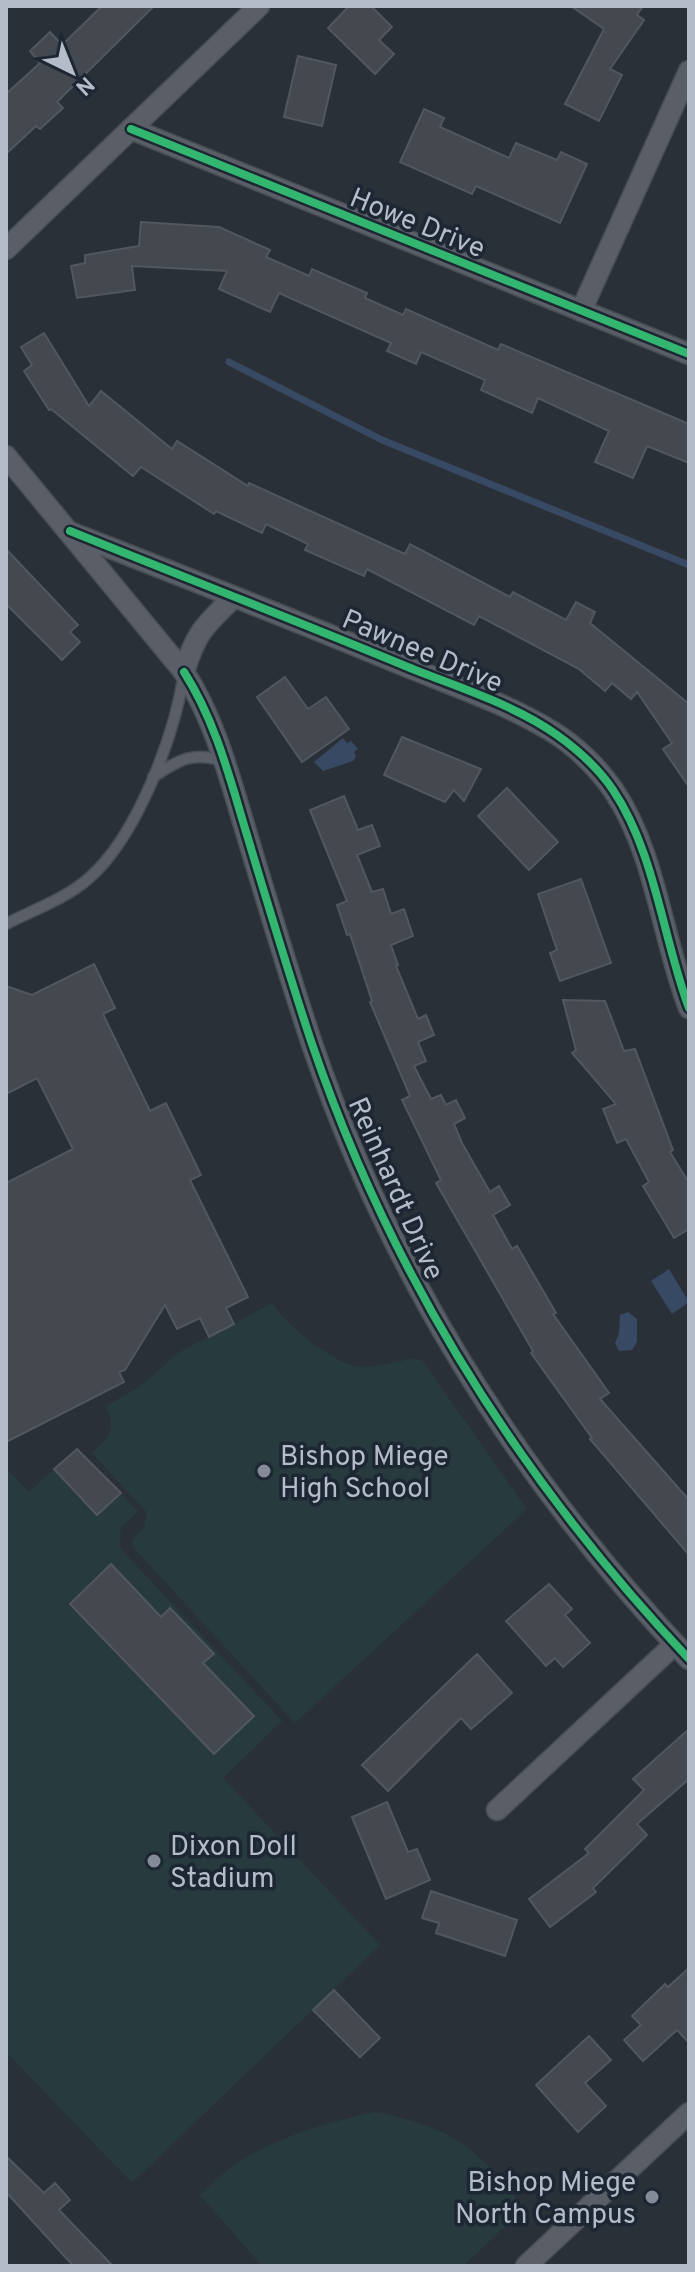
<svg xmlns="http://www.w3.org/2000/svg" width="695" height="2272" font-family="Overpass,sans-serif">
<rect width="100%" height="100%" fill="#2a3038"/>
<g fill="#273a3e">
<path d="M272,1303C284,1323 333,1363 356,1366C374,1369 395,1361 412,1359L422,1360L527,1509L295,1723L132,1546L133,1539L144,1528L147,1513L92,1453C111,1434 116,1432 106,1406L141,1386L178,1353Z"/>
<path d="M7,1469L29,1492L54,1469L97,1515L121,1493L138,1512L121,1527L120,1548L282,1721L223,1778L380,1945L132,2183L6,2052Z"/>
<path d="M374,2112C401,2116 441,2128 463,2144C487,2161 505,2186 525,2208L463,2266H262L200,2195C211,2185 222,2174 234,2165C275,2137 326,2123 374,2112Z"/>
</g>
<g fill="#384963">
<path d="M343,738L347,743L351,741L358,749L354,752L356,756L353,761L323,771L314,762Z"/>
<path d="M669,1269L689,1302L672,1314L651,1281Z"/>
<path d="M628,1312L637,1319V1342L632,1350L619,1351L615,1343L619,1333L620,1315Z"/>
</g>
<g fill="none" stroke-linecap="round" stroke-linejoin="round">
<path stroke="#384963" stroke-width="7" d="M229,362L382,440L689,565"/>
</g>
<g fill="#444950" stroke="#52575f" stroke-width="2">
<path d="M102,6H154L57,102L63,108L40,129L36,126L6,154V94L40,63L30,51L50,32L62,45Z"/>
<path d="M349,6H371L392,27L379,40L394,54L375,74L328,28Z"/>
<path d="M571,6H643L637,15L644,20L610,69L622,75L599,121L565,104L604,29Z"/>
<path d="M298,56L336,65L322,126L284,117Z"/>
<path d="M424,109L444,118L440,127L509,158L516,143L557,160L561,152L587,164L560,223L476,186L472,194L400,162Z"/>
<path d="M141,222L219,227L270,250L266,257L309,276L312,269L367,293L365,298L403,315L406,309L498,350L501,344L689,424V463L647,446L633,478L595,462L609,431L538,398L532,413L481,390L485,380L421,352L416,364L387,351L391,343L279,293L270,312L219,289L227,271L132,266L135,290L77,298L71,266L85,263V255L139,246Z"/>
<path d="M44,333L89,406L101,391L172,449L177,441L248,486L249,483L405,554L410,544L510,597L513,592L566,620L576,602L595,612L590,623L689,704V787L663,749L672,743L637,692L631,699L612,683L605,691L579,669L479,616L474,625L367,569L364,576L305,550L308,544L266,524L262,533L216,511L214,514L141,467L133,476L51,409L49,410L24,371L32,365L21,347Z"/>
<path d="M6,549L78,625L70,632L80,642L62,660L6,604Z"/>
<path d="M285,677L308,709L326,697L349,729L302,762L257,697Z"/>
<path d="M402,737L481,769L464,801L454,790L445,802L384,775Z"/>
<path d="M507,788L558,842L529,870L478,816Z"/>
<path d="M344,796L358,830L372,825L380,846L357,855L372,892L383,889L391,914L404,909L413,936L391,945L398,965L396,966L418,1019L426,1015L434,1035L418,1042L426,1061L414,1066L431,1099L441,1095L446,1105L456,1100L465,1118L454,1124L462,1143L490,1192L499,1186L510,1205L493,1215L512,1249L517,1246L556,1313L553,1314L609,1393L600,1399L689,1500V1555L590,1439L592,1438L531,1353L533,1351L436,1183L441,1180L402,1100L410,1096L370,1002L372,1001L350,934L347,935L337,905L347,901L310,810Z"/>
<path d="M581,879L611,963L560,981L550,953L557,950L538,894Z"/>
<path d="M94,964L115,1008L103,1014L150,1111L166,1103L201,1175L190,1180L248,1297L226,1308L234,1324L209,1337L200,1318L177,1329L165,1305L125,1370L119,1372L124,1382L6,1442V1183L73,1149L37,1078L6,1094V986L32,995Z"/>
<path d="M563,1000L605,1001L624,1051L635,1049L673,1150L670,1152L689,1183V1229L674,1238L643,1186L649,1182L626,1139L617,1143L603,1109L616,1104L572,1053L576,1050Z"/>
<path d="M77,1449L121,1493L97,1515L54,1469Z"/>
<path d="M111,1564L161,1617L170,1608L214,1654L203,1663L254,1716L214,1754L70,1604Z"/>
<path d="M549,1584L572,1609L565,1615L590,1643L563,1667L555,1658L546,1666L506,1621Z"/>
<path d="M477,1654L512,1693L471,1729L461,1718L388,1791L362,1765Z"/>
<path d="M689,1729V1779L637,1824L647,1835L593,1888L596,1892L550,1927L529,1899L589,1853L585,1849L644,1790L633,1779Z"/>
<path d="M387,1802L408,1852L417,1849L430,1880L386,1899L352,1817Z"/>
<path d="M431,1891L517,1920L505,1956L436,1933L439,1923L422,1918Z"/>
<path d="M689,1968V2043L677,2030L643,2061L624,2040L641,2025L632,2016L665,1984L668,1987Z"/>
<path d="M334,1990L380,2038L360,2057L313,2010Z"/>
<path d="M589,2036L611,2060L585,2083L606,2106L578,2132L536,2085Z"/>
<path d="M6,2156L44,2193L55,2183L70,2200L59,2210L113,2266H74L67,2259L6,2192Z"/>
</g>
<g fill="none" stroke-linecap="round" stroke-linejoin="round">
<g stroke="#484c53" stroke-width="13">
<g id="lane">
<path d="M153,777C179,760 192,751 223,761"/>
<path d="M6,924C33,910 65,899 88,879C137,837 174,737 184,674"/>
</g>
</g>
<g stroke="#484c53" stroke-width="23">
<g id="street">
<path d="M131,129L689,354"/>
<path d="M6,249L259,6"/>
<path d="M581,311L689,71"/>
<path d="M6,456L184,672C216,722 230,779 247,835C268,905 289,975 312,1044C391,1275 521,1481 689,1659"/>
<path d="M72,533C179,575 287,617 393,661C446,683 504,702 553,732C576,746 599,769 614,791C656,854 662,938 689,1008"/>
<path d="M184,672C196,632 205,625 234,597"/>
<path d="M497,1810L675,1644"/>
<path d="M526,2266L689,2113"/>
</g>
</g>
<use href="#lane" stroke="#5a5e66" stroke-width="10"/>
<use href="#street" stroke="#5a5e66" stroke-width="20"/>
<g stroke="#1d2633" stroke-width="13">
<g id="cycleway">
<path d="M131,129L689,354"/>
<path d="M70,531C181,576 292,619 403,665C453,686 512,703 557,735C578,750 599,769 613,790C655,852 663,939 689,1008"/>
<path d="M184,672C216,722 230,779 247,835C268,905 289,975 312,1044C391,1275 521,1481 689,1659"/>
</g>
</g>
<use href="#cycleway" stroke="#33b770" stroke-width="8"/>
</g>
<g fill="#848b96" stroke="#1d2633" stroke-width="3">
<circle cx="264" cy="1471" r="8"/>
<circle cx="154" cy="1861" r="8"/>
<circle cx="652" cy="2197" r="8"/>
</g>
<g text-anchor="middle" stroke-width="7" stroke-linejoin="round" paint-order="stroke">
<g font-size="28" fill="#b4bcc9" stroke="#1d2633">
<text transform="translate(418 222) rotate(22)" y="10">Howe Drive</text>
<text transform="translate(423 650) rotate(23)" y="10">Pawnee Drive</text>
<text transform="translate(397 1188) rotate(66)" y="10">Reinhardt Drive</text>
</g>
<g font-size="28" fill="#b4bcc9" stroke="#1d2633" text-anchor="start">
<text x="280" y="1465">Bishop Miege<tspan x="280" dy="32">High School</tspan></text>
<text x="170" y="1855">Dixon Doll<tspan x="170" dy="32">Stadium</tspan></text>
<text x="636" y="2191" text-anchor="end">Bishop Miege<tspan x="636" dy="32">North Campus</tspan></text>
</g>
</g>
<rect width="695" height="2272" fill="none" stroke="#b4bcc9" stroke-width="16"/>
<g transform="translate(72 72) rotate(137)" stroke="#1d2633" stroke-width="6" paint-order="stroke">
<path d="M0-6L14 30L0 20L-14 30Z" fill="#b4bcc9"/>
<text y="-12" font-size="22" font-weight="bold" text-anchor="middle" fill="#b4bcc9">N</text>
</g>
</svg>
